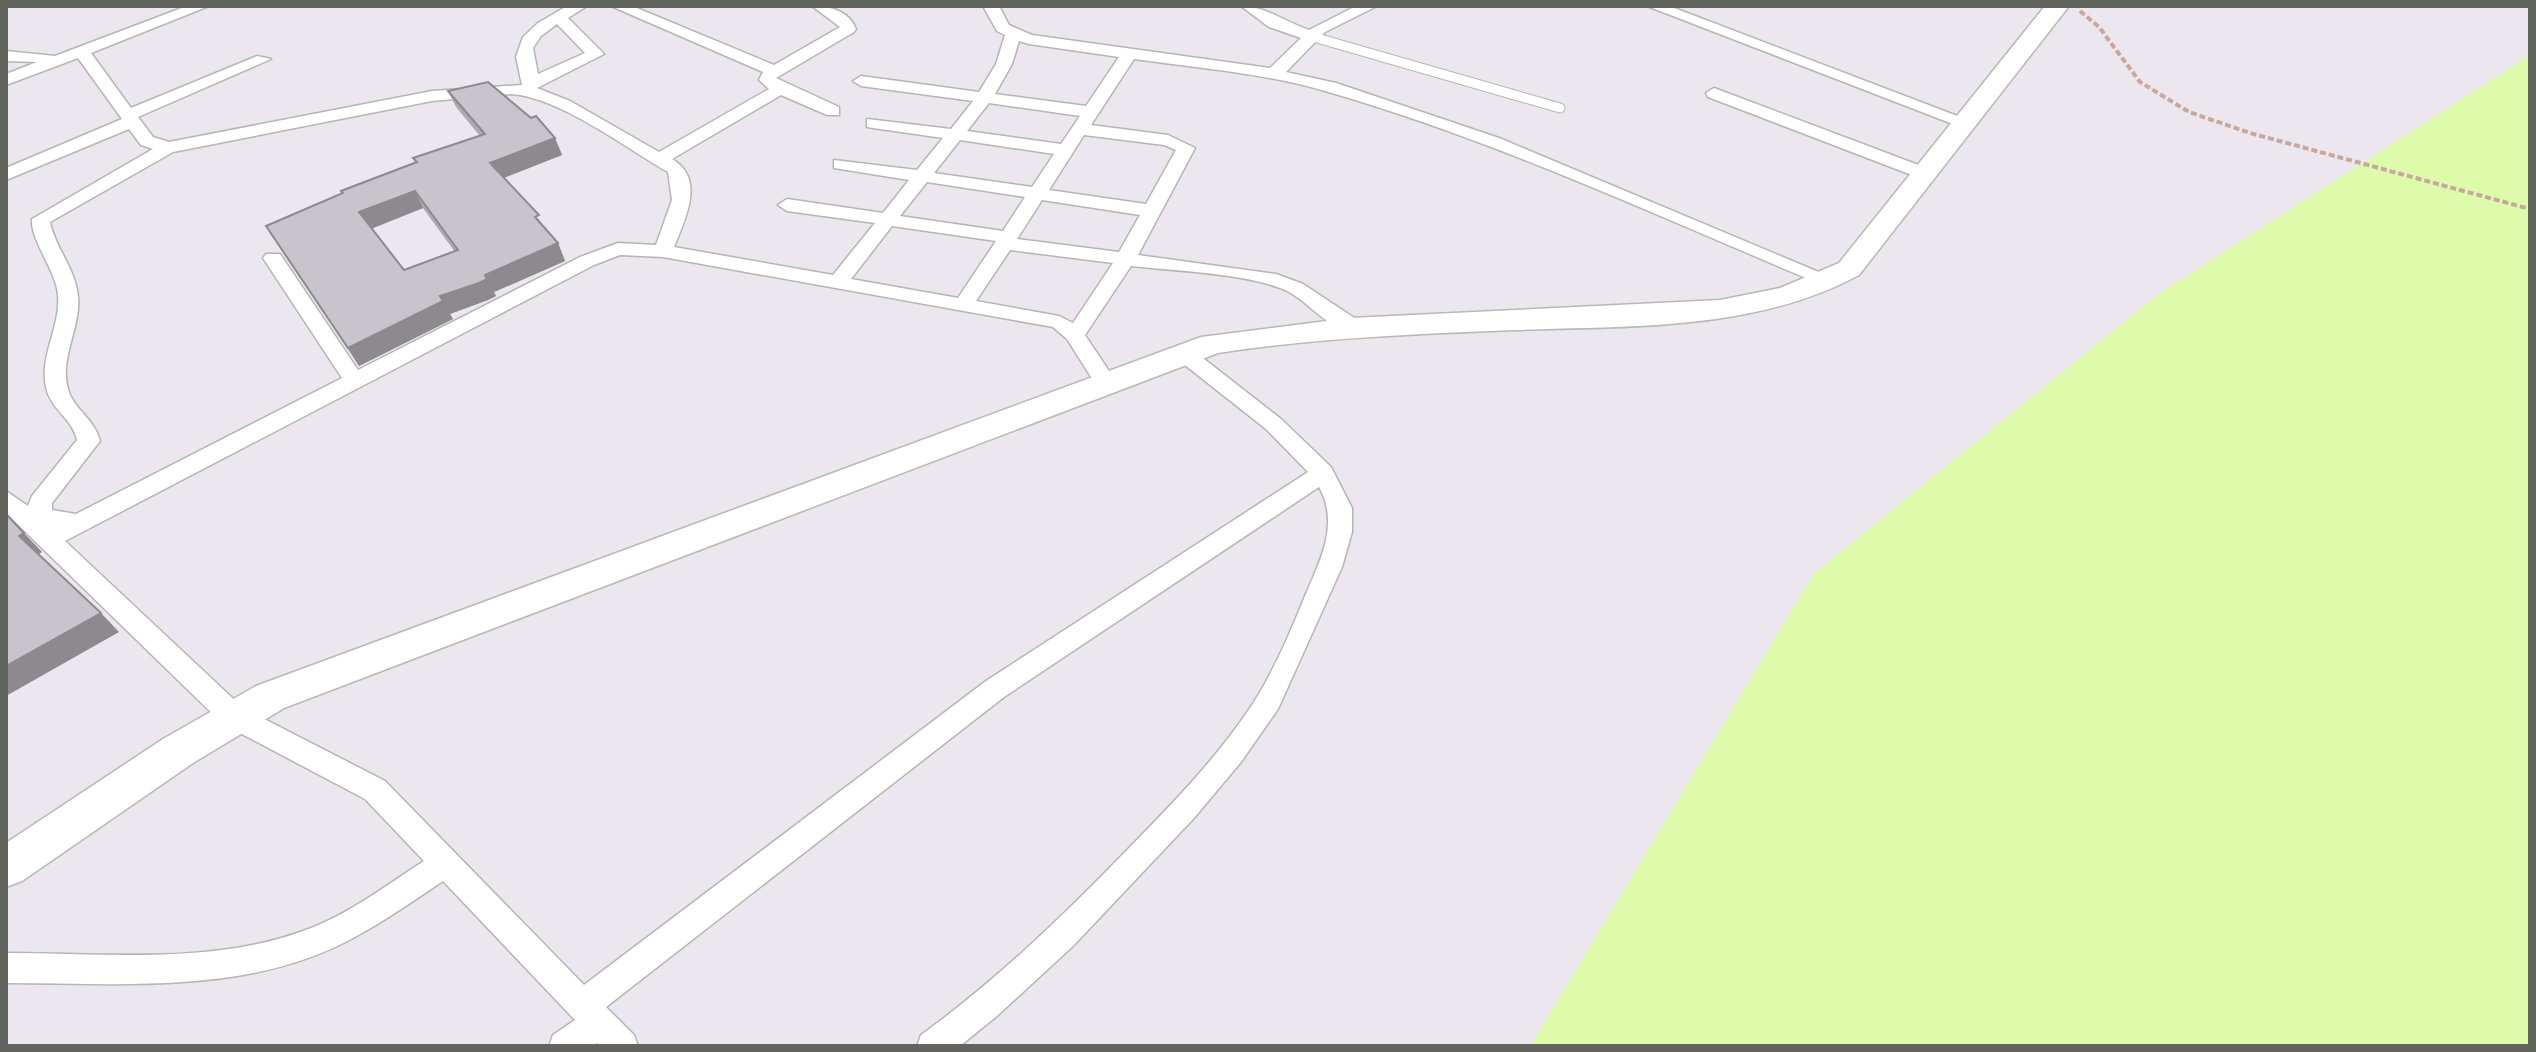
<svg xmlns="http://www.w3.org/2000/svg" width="2536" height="1052" font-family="'Space Grotesk',sans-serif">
<rect width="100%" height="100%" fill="#ece6ef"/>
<path fill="#ddfbaa" d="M2530,55V1046H1530L1813,574L2157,295Z"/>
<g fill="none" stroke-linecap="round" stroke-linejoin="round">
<g stroke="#b3b7b1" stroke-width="11">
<path id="lane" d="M1310,36L1560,108"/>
</g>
<g stroke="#b3b7b1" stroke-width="3">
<g id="street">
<path d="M187,6H209L91,53L131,108L257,56L271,59L138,117L153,137L169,142L432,91L522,85L516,57L523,37L538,23L567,6H587L568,18L604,54L537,88L570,101L659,152L769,89L759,80L763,72L611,6H632L774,65L840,27L812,6C830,6 849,11 856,29L854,32L776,78L839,107V115H827L781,95L672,159C706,179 685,219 674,247L833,275L875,223L787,211L778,205L787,199L883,213L909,180L834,168V160L917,170L943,138L873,128L867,127V119L951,129L973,101L861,86L853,81L861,76L979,92L996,64L1005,35L997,31L983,6H999L1009,25L1032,35L1270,68L1301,38L1269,27L1241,6C1265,6 1285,22 1309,30L1356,6H1377L1325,32L1286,72L1336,83L1499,138L1840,281L1830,287L1823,285C1659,217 1496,140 1325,91C1264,73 1198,68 1134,59L1091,125L1168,135L1195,148L1138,255L1276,274L1303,284L1362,323L1365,328L1362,333C1338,339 1310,303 1289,292C1252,273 1174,271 1131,266L1085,335L1117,383L1106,390L1098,388L1067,339L1053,327L663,257L620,255L594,265L65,541L243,708L385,781L584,985L986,681L1308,472L1266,429L1176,358L1172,353L1183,346L1190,348L1281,419L1331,467L1352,508V532L1342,567L1278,709L1241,762L1194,818L1073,946L998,1015L960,1046H917L921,1035C997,980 1064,915 1129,848C1173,803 1217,758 1252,705C1274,671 1290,633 1305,596C1320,561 1340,524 1319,487L1004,697L606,1007L634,1035L638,1046H600L597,1043L592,1046H549L553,1035L575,1020L443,881C407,905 372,930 333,948C232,994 115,983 6,983V953C103,953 210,965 303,931C347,916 385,886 424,861L365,799L223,724L6,513V491L28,506L32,496L77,440C73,419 50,409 46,387C39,356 61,326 58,295C56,270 30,240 32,219L153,149L141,145L129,129L6,180V168L122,119L78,58L6,85V74L37,62L6,61V51L55,56ZM557,24L585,53L538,74L533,48L541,36ZM1019,41L1029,44L1119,57L1086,106L995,94L1012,64ZM511,94C559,97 626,148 668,172L672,200L656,245L618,243L580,257L358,370L280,254H266L263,258L342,378L76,514L52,510V503L100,441C95,419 73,409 68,389C59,358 81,328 78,297C76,269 55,248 50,222L173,152L432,101ZM989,103L1080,116L1061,144L967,131ZM1084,135L1164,145L1176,150L1146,204L1049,190ZM960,140L1054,154L1032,187L934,173ZM927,182L1025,197L1003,231L900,216ZM1042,200L1140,215L1119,252L1017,239ZM892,226L996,241L958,298L851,279ZM1010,250L1113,263L1073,323L1059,316L976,301Z"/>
<path d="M1647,6H1669L1973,122L1970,126H1958Z"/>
<path d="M1714,88L1929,169L1932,173L1923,178L1917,177L1708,97L1706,93Z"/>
</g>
</g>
<g stroke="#b5bab2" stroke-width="3">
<path id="secondary" d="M2045,6H2069L1859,275C1756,331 1630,326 1515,330C1415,334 1316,338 1218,353L284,708L193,763L22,881L6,887V843L163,739L256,686L1201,337L1350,318L1720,300L1780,288L1839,263Z"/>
</g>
<path stroke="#c8a79e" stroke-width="4" stroke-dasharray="6 3" stroke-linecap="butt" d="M2080,11L2099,27L2140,82L2189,112L2250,133L2530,209"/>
<use href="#lane" stroke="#fff" stroke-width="9"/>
<use href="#street" fill="#fff" fill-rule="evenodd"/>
<use href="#secondary" fill="#fff" fill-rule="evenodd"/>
</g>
<path fill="#ada9af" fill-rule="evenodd" d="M448,91L555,138L562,155L504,178L558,243L565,261L494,292L496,296L488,300L450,314L453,319L359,366L266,226L415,163L413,158L480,136L456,107ZM423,208L455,252L404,270L371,229Z"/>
<g fill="#8d898f">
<path d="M555,138L562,155L498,180L490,163Z"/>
<path d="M415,191L423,208L368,230L359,212Z"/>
<path d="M558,243L565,261L494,292L496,296L488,300L450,314L453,319L359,366L348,348L440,296Z"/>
<path d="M24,533L42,552L37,555L19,536Z"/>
<path d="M101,613L119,632L6,696V666Z"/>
</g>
<g fill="#c9c4cc" stroke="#8d898f" stroke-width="2" fill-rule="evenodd">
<path d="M488,82L531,118L536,116L555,138L490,163L539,215L535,217L558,243L485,275L487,279L479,283L440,296L443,301L348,348L266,226L343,193L341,191L417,162L413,158L485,134L448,91ZM415,191L458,250L404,270L359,212Z"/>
<path d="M6,514L24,533L19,536L101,613L6,666Z"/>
</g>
<rect width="2536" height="1052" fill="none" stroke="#61655d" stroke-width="16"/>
</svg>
